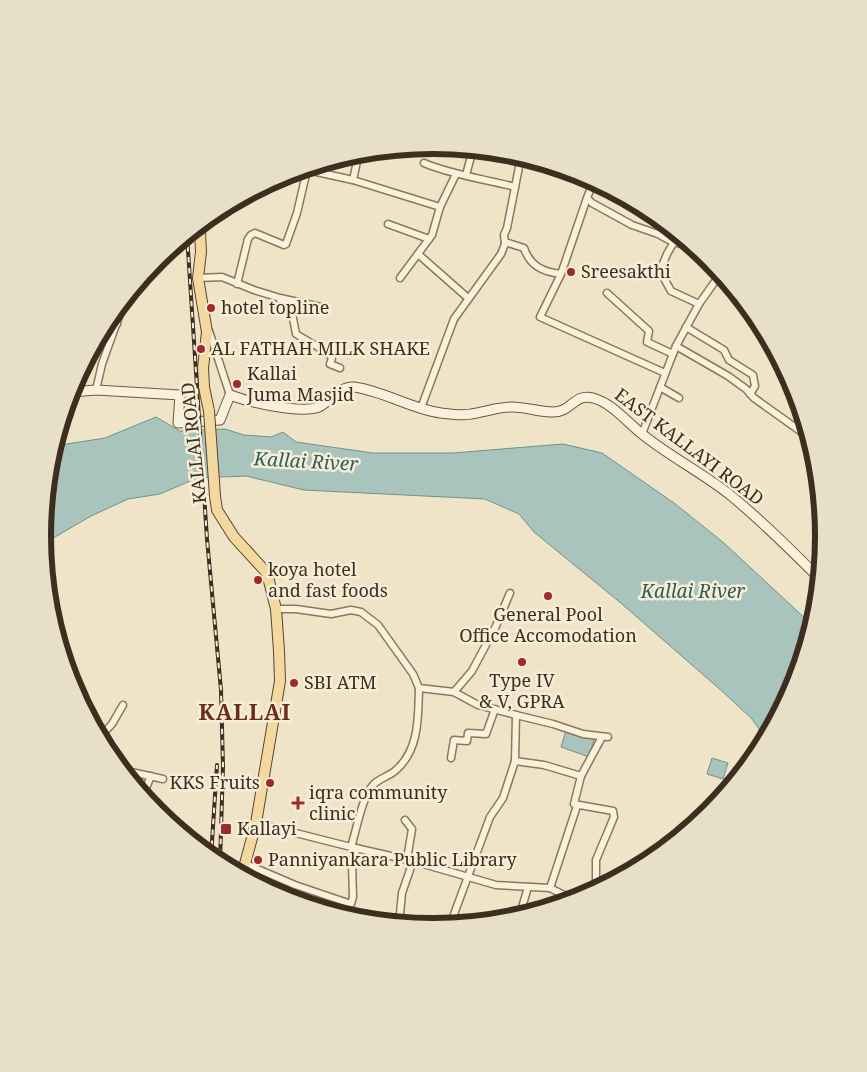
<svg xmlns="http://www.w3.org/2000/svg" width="867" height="1072" font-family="'Noto Serif',serif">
<rect width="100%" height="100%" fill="#f0e4c8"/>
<g fill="#a9c4bc" stroke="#6f938a">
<path d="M156,417L180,431L225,429L244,435L271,437L283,432L296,442L373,453H453L563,444L602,453L674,503L724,543L809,622L812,628L795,686L766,739L752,719L723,692L622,604L534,532L519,514L485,499L304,490L246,476L197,478L160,494L128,499L91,516L43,544V536L50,459L54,446L105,438Z"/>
<path d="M566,730L594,739L589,757L561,747Z"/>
<path d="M712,758L728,763L723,779L707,774Z"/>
</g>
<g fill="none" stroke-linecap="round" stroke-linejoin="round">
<g stroke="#8d765c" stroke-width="9">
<g id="street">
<path d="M434,145L443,150"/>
<path d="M424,163C452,175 485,179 515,187"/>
<path d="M303,169L353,180L440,207"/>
<path d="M466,175L473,149"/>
<path d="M353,180L359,152"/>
<path d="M594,180L587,198L592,203L632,225L658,234L671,241L697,249"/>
<path d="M388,224L429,239"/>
<path d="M505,242L524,248C530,266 543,272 561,274L587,198"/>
<path d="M674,242L667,254L660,271L671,291L699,304"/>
<path d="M418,254L468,298"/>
<path d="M561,274L540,317L665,373"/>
<path d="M198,278L222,277L254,290L280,298L321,307"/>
<path d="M400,278L432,235L440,207L456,174"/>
<path d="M237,284L248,239L251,235L255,233L284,245L286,244L297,213L307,170"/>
<path d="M607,293L649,331L647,342L673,354"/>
<path d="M280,300L291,308L296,334L328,353L332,358L330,364L340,368"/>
<path d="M107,321L117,324"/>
<path d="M759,323V320"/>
<path d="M686,327L724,350L729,360L753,375L755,386L750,394"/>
<path d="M209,331L230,395"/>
<path d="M676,346L728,376L746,389L754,398L810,438"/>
<path d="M660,387L679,398"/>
<path d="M96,390L102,364L126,297"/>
<path d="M421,408L454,319L501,254L505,244L504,235L507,228L519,167L524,157"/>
<path d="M642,434L676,346L699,304L721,273"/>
<path d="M813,446L812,451L815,453"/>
<path d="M276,609H296L331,614L351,610L361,612L378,625L413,674L419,688L454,692L478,705L516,715L515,761L544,765L581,776L574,804L613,811L614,817L596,860V880L594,891"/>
<path d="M454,692L472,671L496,626L510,593"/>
<path d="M516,715L553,724L583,734L608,737"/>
<path d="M100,737L112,724L123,705"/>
<path d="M451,758L454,740L467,741L468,733L486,734L495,709"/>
<path d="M122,770L163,779"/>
<path d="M581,776L602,737"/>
<path d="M143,795L151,776"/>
<path d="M405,820L412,829L407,859"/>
<path d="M256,823L351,847L413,861L496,885L550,888L574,900"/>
<path d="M351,847C356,832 362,797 373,785C378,779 389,776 395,771C420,750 418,716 419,688"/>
<path d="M246,864L295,885L351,904L353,897L352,863L357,848"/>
<path d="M550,888L577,806"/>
<path d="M508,920L514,912L521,911L528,887"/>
<path d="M399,924L402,893L413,861"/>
<path d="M450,925L490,817L503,798L515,761"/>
</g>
</g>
<g stroke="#6f573f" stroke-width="11">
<path id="secondary" d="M71,392L96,390L180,395L178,423L220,420L230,395C249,402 300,414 319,407C331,401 339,386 354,387C384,391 411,409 441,413C450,414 462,416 471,414C485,412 498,407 512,407C526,407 539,412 553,412C572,412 574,393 593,398C612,403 627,422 642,434C669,456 701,472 729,494C761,520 791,550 820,579"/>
</g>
<g stroke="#5b4430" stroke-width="12">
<g id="primary">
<path d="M203,221L200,231L201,252L198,278L207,332L203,368L204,387L209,411"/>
<path d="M215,496L217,510L234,537L267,573L276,609L279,651L280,681L256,823L242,875"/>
</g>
</g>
<use href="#street" stroke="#faf1dc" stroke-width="6"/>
<use href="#secondary" stroke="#faf1dc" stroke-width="9"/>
<use href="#primary" stroke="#f3d9a0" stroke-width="10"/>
<g stroke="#3d2e20" stroke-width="4">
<g id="rail">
<path d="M187,235L207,539L221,690L223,766L220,863"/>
<path d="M211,857L217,765"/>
</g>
</g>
<use href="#rail" stroke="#f7eed8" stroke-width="2" stroke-dasharray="5.5" stroke-linecap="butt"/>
<g stroke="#5b4430" stroke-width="12" stroke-linecap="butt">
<path id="primary-bridge" d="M209,411L215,496"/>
</g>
<use href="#primary-bridge" stroke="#f3d9a0" stroke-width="10"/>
</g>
<g fill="#9e2a2b" stroke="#f7eed8" stroke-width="2">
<circle cx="571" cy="272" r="5"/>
<circle cx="211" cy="308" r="5"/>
<circle cx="201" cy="349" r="5"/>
<circle cx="237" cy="384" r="5"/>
<circle cx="258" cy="580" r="5"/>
<circle cx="548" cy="596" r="5"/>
<circle cx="522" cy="662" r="5"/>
<circle cx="294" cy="683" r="5"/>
<circle cx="270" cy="783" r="5"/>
<path d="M295.5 795.5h5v5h5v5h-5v5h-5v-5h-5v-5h5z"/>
<rect x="220" y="823" width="12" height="12" rx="2.5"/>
<circle cx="258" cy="860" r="5"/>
</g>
<g text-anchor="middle" stroke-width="5" stroke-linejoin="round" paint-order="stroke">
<g font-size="18" fill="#3d2e20" stroke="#f7eed8" text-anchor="start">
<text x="581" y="278">Sreesakthi</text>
<text x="221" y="314">hotel topline</text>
<text x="211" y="355">AL FATHAH MILK SHAKE</text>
<text x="247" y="380">Kallai<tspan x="247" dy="21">Juma Masjid</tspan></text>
<text x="268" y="576">koya hotel<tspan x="268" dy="21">and fast foods</tspan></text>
<text x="548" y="621" text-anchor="middle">General Pool<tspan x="548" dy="21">Office Accomodation</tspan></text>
<text x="522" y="687" text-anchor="middle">Type IV<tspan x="522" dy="21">&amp; V, GPRA</tspan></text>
<text x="304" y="689">SBI ATM</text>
<text x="260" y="789" text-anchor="end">KKS Fruits</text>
<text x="309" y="799">iqra community<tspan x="309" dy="21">clinic</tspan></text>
<text x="237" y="835">Kallayi</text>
<text x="268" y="866">Panniyankara Public Library</text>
</g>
<g font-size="18" fill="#3d2e20" stroke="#f7eed8">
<text transform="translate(194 443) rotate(-96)" y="6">KALLAI ROAD</text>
<text transform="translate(689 447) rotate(37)" y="6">EAST KALLAYI ROAD</text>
</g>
<g font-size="19" font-style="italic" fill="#2f5d5a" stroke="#f7eed8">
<text transform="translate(306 461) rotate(3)" y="7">Kallai River</text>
<text x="693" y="598">Kallai River</text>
</g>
<g font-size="22" font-weight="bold" letter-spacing="1" fill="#6b2e1e" stroke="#f7eed8">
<text x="245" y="720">KALLAI</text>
</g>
</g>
<path d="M0 0H867V1072H0ZM51 536a382 382 0 1 1 764 0a382 382 0 1 1-764 0Z" fill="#e8dfc9" fill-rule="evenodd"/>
<path fill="none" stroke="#3d2e20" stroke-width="6" d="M51 536a382 382 0 1 1 764 0a382 382 0 1 1-764 0Z"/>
</svg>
